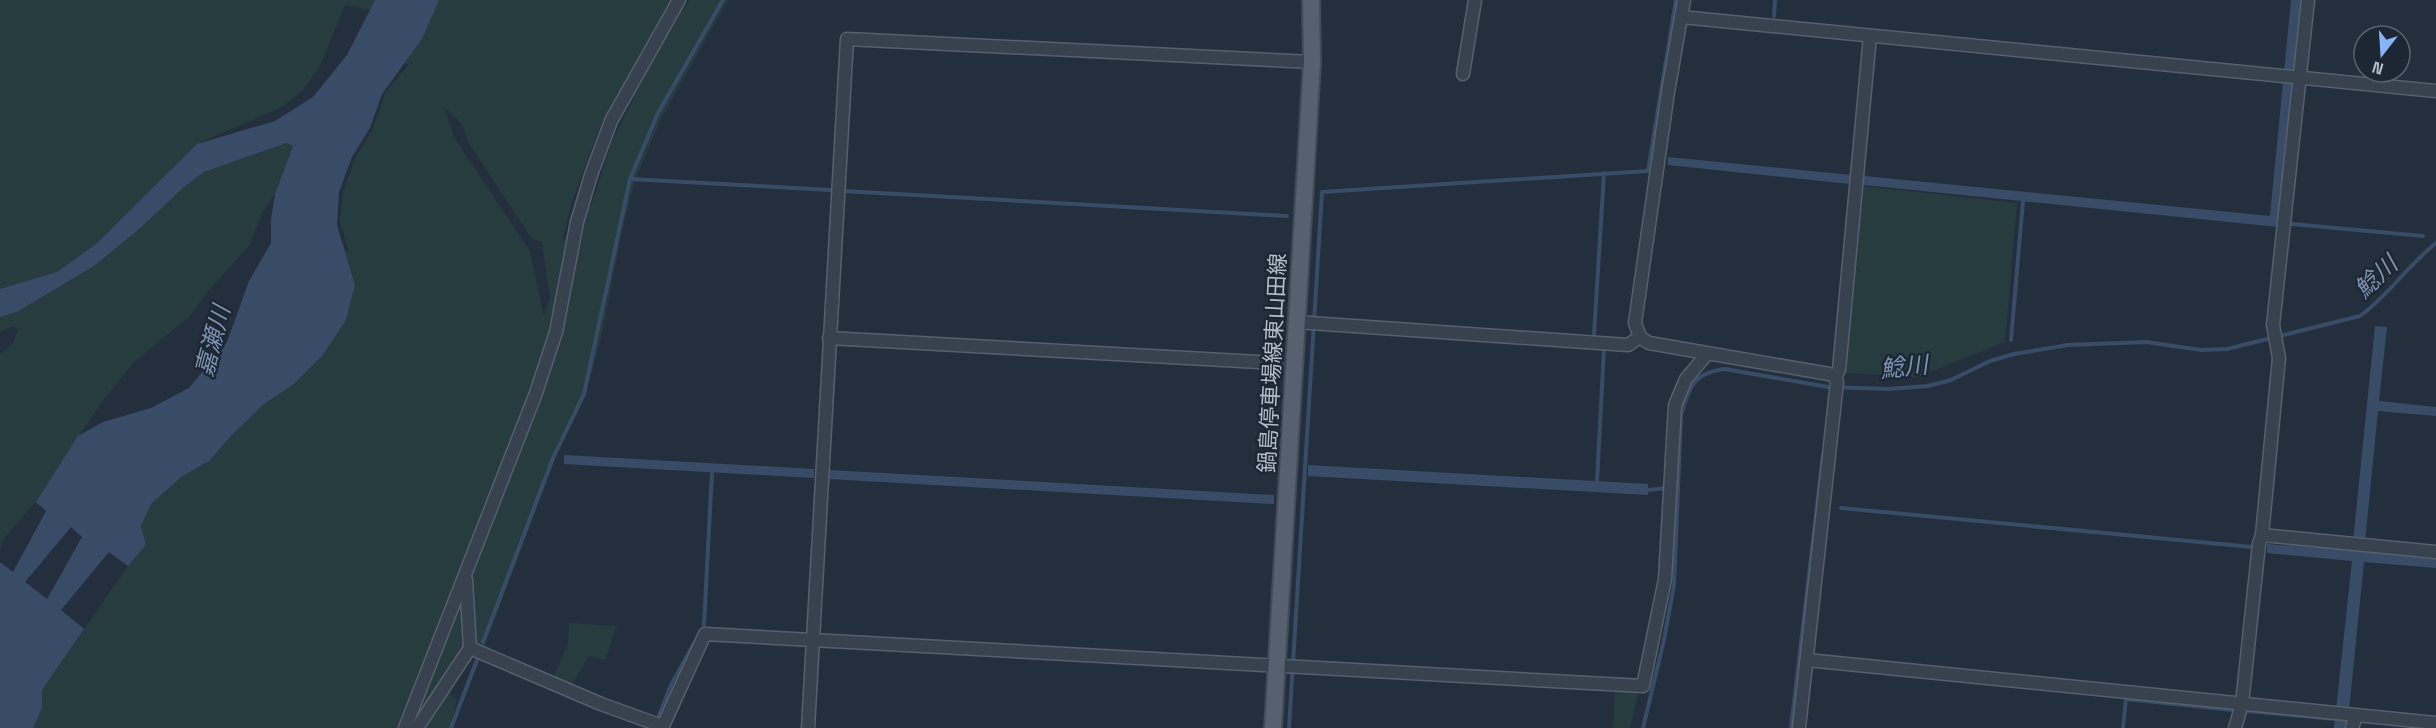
<svg xmlns="http://www.w3.org/2000/svg" width="2436" height="728" font-family="'Space Grotesk','Noto Sans JP',sans-serif">
<rect width="100%" height="100%" fill="#242f3e"/>
<g fill="#263c3f" fill-rule="evenodd">
<path d="M0,0H670L600,127L572,201L562,241L591,206L612,141L655,55L689,0H728L660,121L634,183L622,231L603,330L585,397L559,449L484,648L462,664L450,695L457,699L450,728H0L42,690L128,566L146,545L141,526L151,504L181,477L209,461L231,436L264,404L294,384L323,355L346,320L355,285L344,249L349,252L340,221L343,192L355,158L373,129L385,93L409,64L405,63L422,39L370,10L345,5L320,66L303,90L284,106L197,144L96,244L57,272L0,289ZM444,107L462,124L468,142L532,239L542,242L550,299L544,317L530,251L455,139Z"/>
<path d="M287,143L293,146L275,194L262,213L250,245L209,290L190,316L133,363L101,403L36,502L4,538L0,550V354L12,345L18,330L14,326L0,332V317L17,312L94,266L137,231L184,187L204,172Z"/>
<path d="M1862,186L2017,203L2005,342L1917,377L1844,373Z"/>
<path d="M569,623L617,626L605,660L589,656L571,686L553,678L568,644Z"/>
<path d="M1615,689L1639,690L1630,728H1613Z"/>
</g>
<g fill="#394c67" fill-rule="evenodd">
<path d="M375,0H439L422,39L382,94L370,128L352,157L339,192L337,225L355,285L346,320L323,355L294,384L264,404L231,436L209,461L181,477L151,504L141,526L146,545L128,566L109,552L61,610L84,629L42,690V708L33,728H0V562L13,572L46,511L36,502L78,436L103,422L151,408L189,388L227,342L249,281L271,243V219L275,194L293,146L287,143L204,172L184,187L137,231L94,266L17,312L0,317V289L57,272L96,244L197,144L275,121L313,97L347,55ZM71,527L82,537L47,599L25,582Z"/>
<path d="M2291,0H2301L2278,227L1864,185V176L2270,216Z"/>
<path d="M1668,157L1851,175L1850,184L1668,165Z"/>
<path d="M2375,326L2387,327L2379,401L2436,407V416L2378,411L2364,552L2436,559V568L2364,562L2348,720L2346,728H2334L2352,561L2267,553V544L2352,551Z"/>
<path d="M564,455L814,469V478L564,464Z"/>
<path d="M1308,465L1648,484V495L1308,476Z"/>
<path d="M829,470L1274,495V504L828,479Z"/>
</g>
<g fill="none" stroke-linecap="round" stroke-linejoin="round">
<g stroke="#394c67" stroke-width="4">
<path d="M1774,16L1775,0"/>
<path d="M630,179L831,190"/>
<path d="M843,191L1287,216"/>
<path d="M2292,224L2423,236"/>
<path d="M1594,335L1604,173"/>
<path d="M2011,340L2023,201"/>
<path d="M1597,481L1604,349"/>
<path d="M1648,490L1668,488"/>
<path d="M1841,508L2252,547"/>
<path d="M704,625L712,472"/>
<path d="M483,642L553,458L584,394L630,179L658,113L723,0"/>
<path d="M2248,711L2336,719"/>
<path d="M658,718L671,685L697,638"/>
<path d="M451,728L477,660"/>
<path d="M1289,728L1322,192L1648,171L1676,0"/>
<path d="M1643,728L1664,640L1674,585L1681,415C1689,386 1694,373 1725,369L1828,387L1889,389L1928,386L1951,380L1990,361L2014,354L2068,345L2146,342L2201,350L2227,349L2360,316C2389,295 2408,265 2436,243"/>
<path d="M1791,728L1823,455"/>
<path d="M2123,728L2126,699L2233,710"/>
</g>
<g stroke="#565f6c" stroke-width="15">
<g id="minor">
<path d="M1684,0L1668,92L1635,323L1640,337L1649,343L1829,374L1835,377L1837,382L1799,728"/>
<path d="M2308,0L2273,325L2279,358L2262,535L2436,552"/>
<path d="M1681,17L2436,91"/>
<path d="M1463,74L1475,0"/>
<path d="M1296,322L1628,345L1640,337"/>
<path d="M829,338L1294,364"/>
<path d="M1835,377L1839,370L1870,36"/>
<path d="M470,648L601,704L662,726"/>
<path d="M1807,660L2436,723"/>
<path d="M405,728L536,393L556,332L577,222L591,175L611,121L679,0"/>
<path d="M417,728L470,648L466,580"/>
<path d="M662,728L705,634L1643,686L1665,579L1675,405L1686,379L1707,354"/>
<path d="M808,728L847,39L1312,62"/>
<path d="M2235,728L2242,704L2259,544L2262,535"/>
<path d="M2352,728L2356,716"/>
</g>
</g>
<g stroke="#414a57" stroke-width="20">
<path id="major" d="M1273,728L1312,62L1311,0"/>
</g>
<use href="#minor" stroke="#38414e" stroke-width="12"/>
<use href="#major" stroke="#56606e" stroke-width="16"/>
</g>
<g text-anchor="middle" stroke-width="5" stroke-linejoin="round" paint-order="stroke">
<g font-size="22" fill="#b4bcc9" stroke="#1d2633">
<text transform="translate(1272 363) rotate(-87)" y="8">鍋島停車場線東山田線</text>
</g>
<g font-size="24" font-style="italic" fill="#7c92b1" stroke="#1d2633">
<text transform="translate(2376 277) rotate(-43)" y="8">鯰川</text>
<text transform="translate(213 341) rotate(-75)" y="8">嘉瀬川</text>
<text transform="translate(1904 367) rotate(-6)" y="8">鯰川</text>
</g>
</g>
<g transform="translate(2382 54) rotate(197)"><circle r="28" fill="#1d2633" stroke="#59626f" stroke-width="1.5"/>
<path d="M0-4.5L10 22L0 15L-10 22Z" fill="#8ab4f8"/>
<text y="-9" font-size="16" font-weight="bold" text-anchor="middle" fill="#b4bcc9">N</text>
</g>
</svg>
